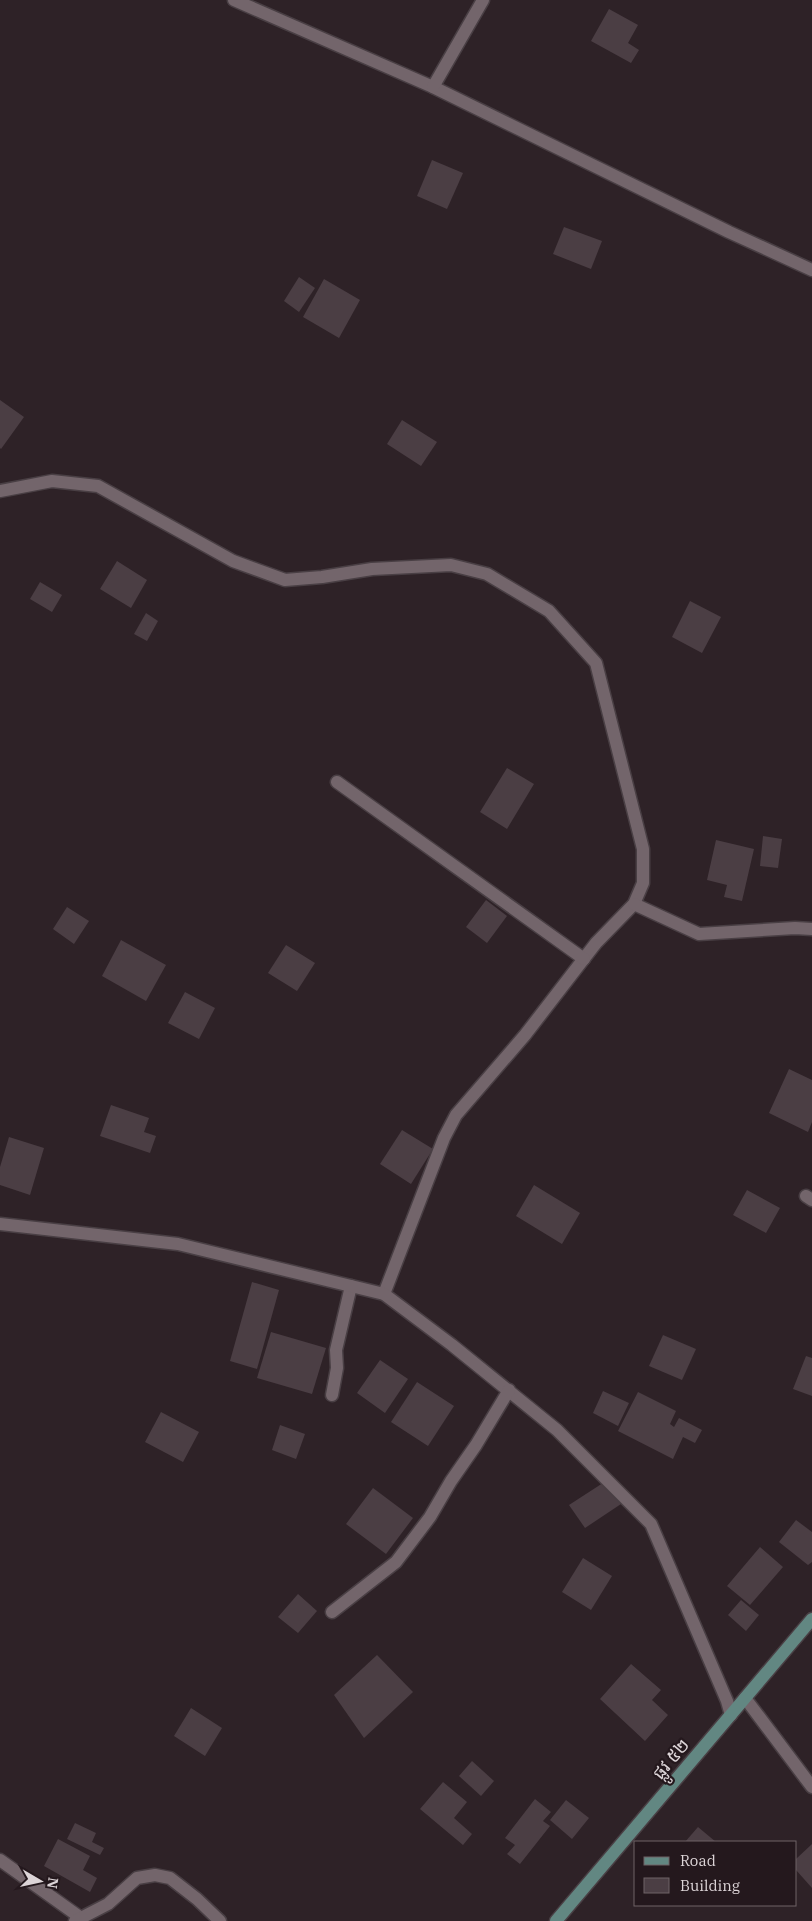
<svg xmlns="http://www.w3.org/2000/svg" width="812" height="1921" font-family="'IBM Plex Serif','Noto Sans Khmer',serif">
<rect width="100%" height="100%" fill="#2e2227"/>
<g fill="#4b3e44">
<path d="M609,9L638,25L628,43L639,50L631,63L591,41Z"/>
<path d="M432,160L463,173L447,209L417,196Z"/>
<path d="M564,227L602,241L591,269L553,254Z"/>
<path d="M299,277L315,288L299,312L284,301Z"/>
<path d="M324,279L360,300L339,338L303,317Z"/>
<path d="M0,400L24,417L1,449L0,448Z"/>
<path d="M402,420L437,442L421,466L387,444Z"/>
<path d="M117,561L147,580L131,608L100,589Z"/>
<path d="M40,582L62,595L52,612L30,599Z"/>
<path d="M690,601L721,617L702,653L672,637Z"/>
<path d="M146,613L158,621L147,641L134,634Z"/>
<path d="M507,768L534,784L507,829L480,812Z"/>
<path d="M763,836L782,839L778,868L760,866Z"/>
<path d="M716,840L754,849L742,901L724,897L727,885L707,880Z"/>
<path d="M486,900L507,916L487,943L466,927Z"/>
<path d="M67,907L89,921L74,944L53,929Z"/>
<path d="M121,940L166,965L146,1001L102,976Z"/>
<path d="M286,945L315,963L297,991L268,973Z"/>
<path d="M185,992L215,1008L199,1039L168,1023Z"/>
<path d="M789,1069L812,1080V1122L808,1132L769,1113Z"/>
<path d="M111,1105L149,1118L144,1132L156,1136L150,1153L100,1136Z"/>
<path d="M402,1130L433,1149L411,1184L380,1164Z"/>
<path d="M9,1137L44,1148L30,1195L0,1185V1167Z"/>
<path d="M534,1185L580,1213L562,1244L516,1216Z"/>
<path d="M747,1190L780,1208L766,1233L733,1215Z"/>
<path d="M252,1282L279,1290L257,1369L230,1361Z"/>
<path d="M271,1332L326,1348L312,1394L257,1378Z"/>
<path d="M663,1335L696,1349L682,1380L649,1366Z"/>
<path d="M806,1356L812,1358V1396L793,1389Z"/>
<path d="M380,1360L408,1379L385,1413L357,1393Z"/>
<path d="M417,1382L454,1406L428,1446L391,1422Z"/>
<path d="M603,1391L629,1403L618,1426L593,1413Z"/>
<path d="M638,1392L676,1411L670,1424L674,1427L679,1418L702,1430L695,1443L683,1437L673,1459L618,1431Z"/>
<path d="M161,1412L199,1432L183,1462L145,1442Z"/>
<path d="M280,1425L305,1434L296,1459L272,1450Z"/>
<path d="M606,1481L621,1504L585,1528L569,1505Z"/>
<path d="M373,1488L413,1518L386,1554L346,1524Z"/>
<path d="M796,1520L812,1532V1562L808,1565L779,1542Z"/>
<path d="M760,1547L783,1567L750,1605L727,1586Z"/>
<path d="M583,1558L612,1576L591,1610L562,1592Z"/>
<path d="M298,1594L317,1611L298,1633L278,1617Z"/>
<path d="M741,1600L759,1615L746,1631L728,1615Z"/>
<path d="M377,1655L413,1692L364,1738L334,1695Z"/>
<path d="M631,1664L661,1690L652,1700L668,1715L645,1741L600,1699Z"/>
<path d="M191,1708L222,1728L205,1756L174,1736Z"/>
<path d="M472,1761L494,1781L481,1796L459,1776Z"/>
<path d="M443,1782L467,1802L454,1818L472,1834L463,1845L420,1809Z"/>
<path d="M535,1799L551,1812L543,1821L550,1826L520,1864L507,1854L515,1845L505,1838Z"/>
<path d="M566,1800L589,1818L572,1839L550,1820Z"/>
<path d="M75,1823L96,1833L92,1842L104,1848L100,1855L67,1839Z"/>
<path d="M698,1827L716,1842H685Z"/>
<path d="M58,1839L90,1856L83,1870L97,1878L90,1892L44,1866Z"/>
<path d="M812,1844V1888L796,1870V1859Z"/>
</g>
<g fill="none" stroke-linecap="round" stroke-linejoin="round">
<g stroke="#493f44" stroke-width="15">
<path id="lane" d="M332,1395L337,1368L336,1350L351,1286"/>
</g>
<g stroke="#493f44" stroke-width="15">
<g id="street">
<path d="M234,0L433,87L729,232L812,270"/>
<path d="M433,87L483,0"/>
<path d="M0,491L52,481L98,486L233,561L285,580L322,577L372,569L451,565L487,574L549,611L596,663L643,849V883L634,904L596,943L525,1035L456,1115L444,1138L384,1294"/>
<path d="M337,782L584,959"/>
<path d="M634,904L699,934L795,928L812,929"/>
<path d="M806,1196L812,1200"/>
<path d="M0,1224L178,1244L384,1294L452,1345L557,1430L651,1524L727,1701L731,1715"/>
<path d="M332,1612L396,1562L430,1517L451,1481L476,1445L509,1390"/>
<path d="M745,1698L812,1787"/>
<path d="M0,1860L81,1918"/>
<path d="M75,1921L108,1904L137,1878L155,1875L170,1878L197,1899L220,1921"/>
</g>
</g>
<g stroke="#493f44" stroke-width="15">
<path id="secondary" d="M556,1921L812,1619"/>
</g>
<use href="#lane" stroke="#73656b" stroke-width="12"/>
<use href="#street" stroke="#73656b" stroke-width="12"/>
<use href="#secondary" stroke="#628782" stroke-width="12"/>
</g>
<g text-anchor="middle" stroke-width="4.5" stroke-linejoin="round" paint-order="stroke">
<g font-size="18" fill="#dcd4d7" stroke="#24181d">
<text transform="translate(671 1759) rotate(-50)" y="6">ផ្លូវ ៥២</text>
</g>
</g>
<rect x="634" y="1841" width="162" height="65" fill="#24181d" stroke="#6e6367"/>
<rect x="644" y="1857" width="25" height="8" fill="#628782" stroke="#6e6367"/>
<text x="680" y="1866" font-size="15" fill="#dcd4d7">Road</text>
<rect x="644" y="1878" width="25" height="15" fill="#4b3e44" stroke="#6e6367"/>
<text x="680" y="1891" font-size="15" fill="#dcd4d7">Building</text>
<g transform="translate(40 1881) rotate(99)" stroke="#24181d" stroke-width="4" paint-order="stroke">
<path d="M0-4L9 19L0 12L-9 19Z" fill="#dcd4d7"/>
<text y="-8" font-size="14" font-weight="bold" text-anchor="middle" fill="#dcd4d7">N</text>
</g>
</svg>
